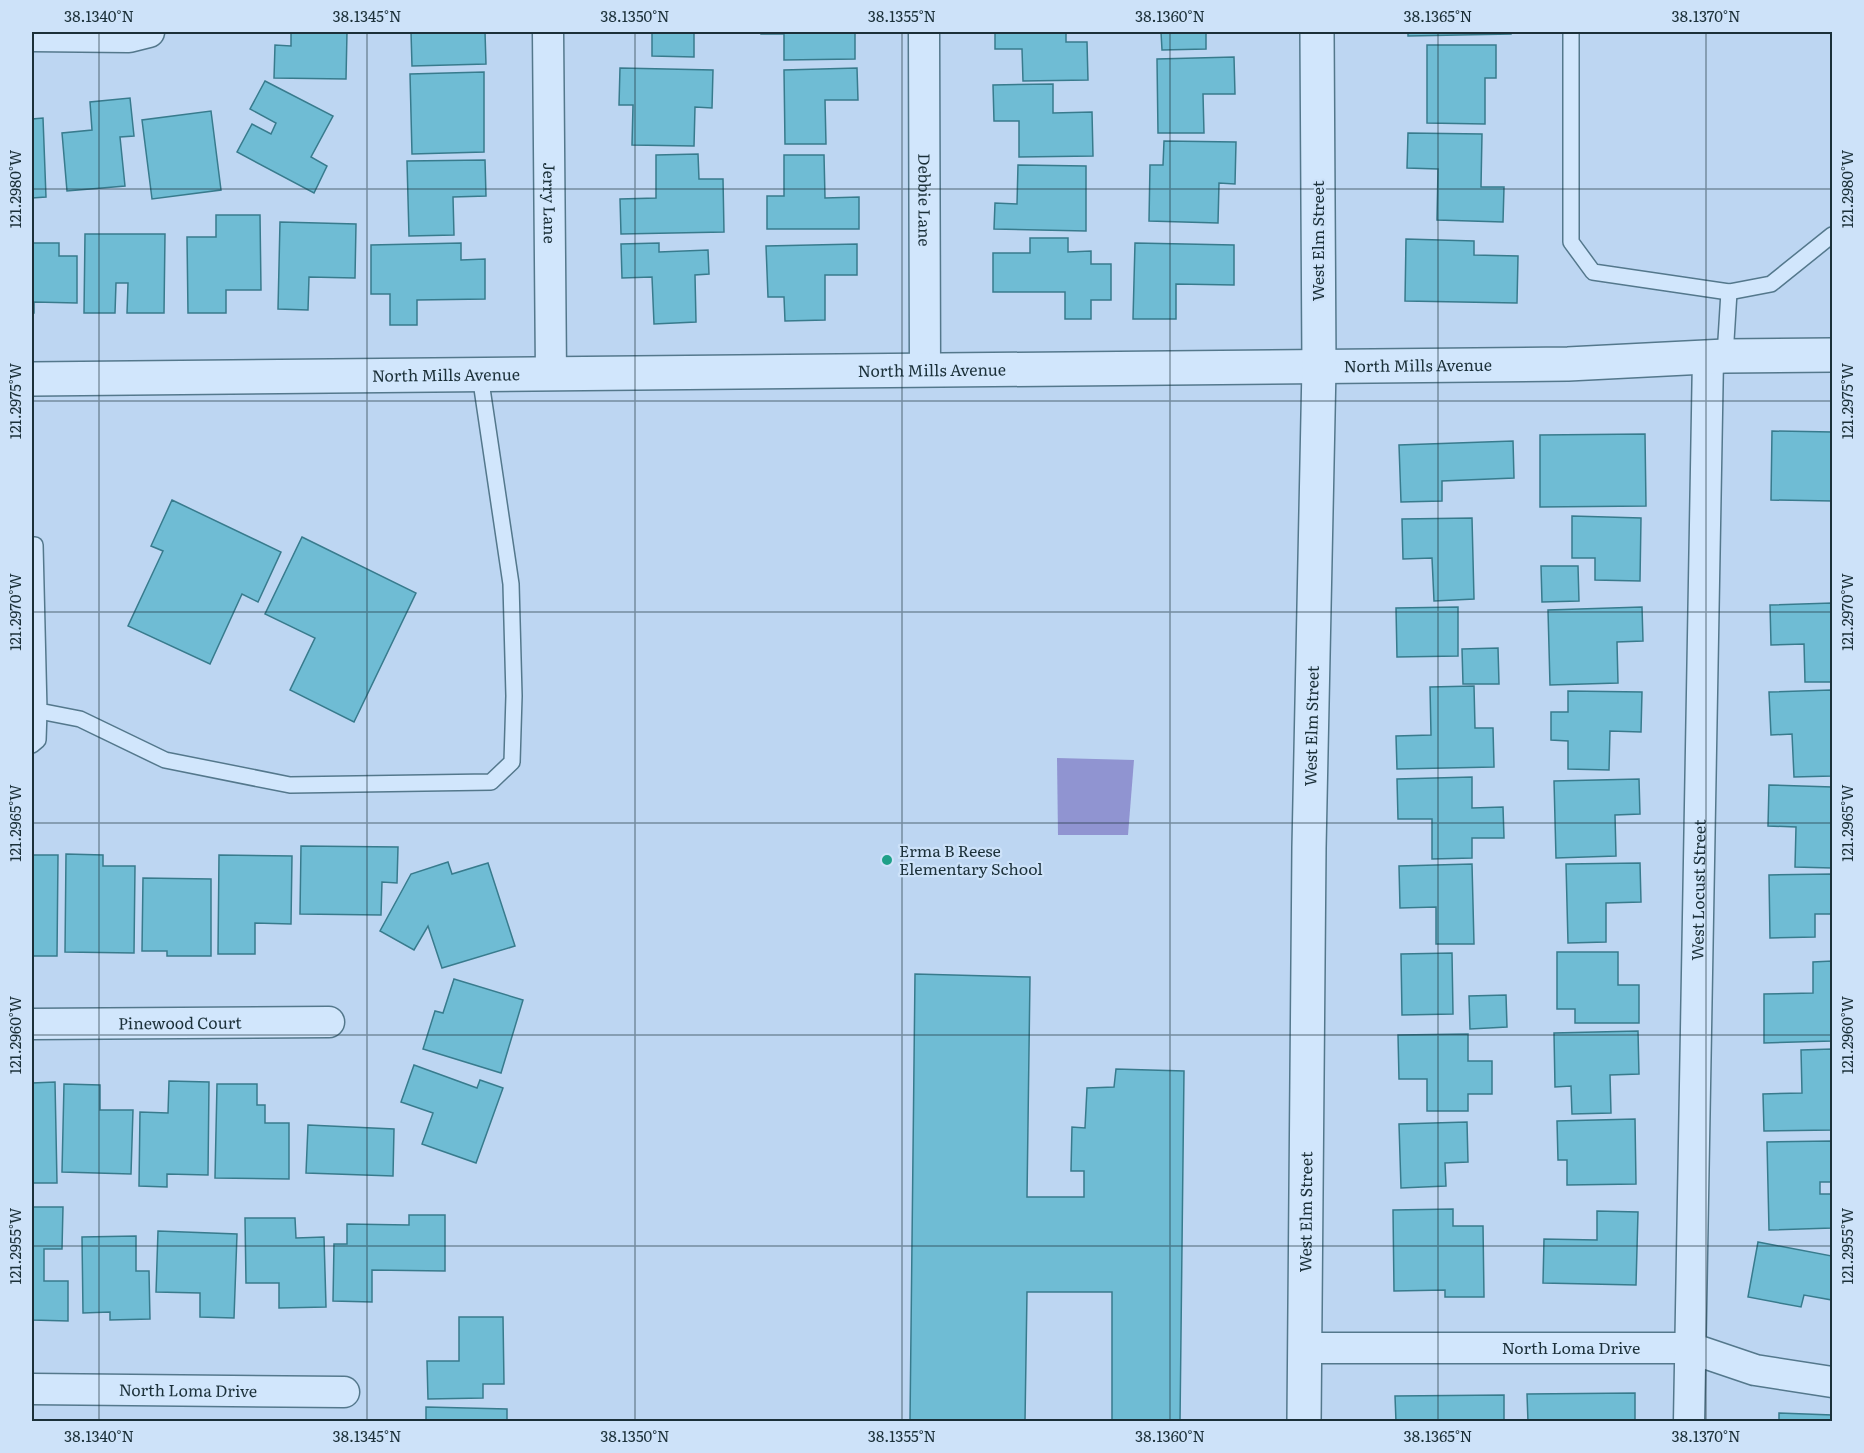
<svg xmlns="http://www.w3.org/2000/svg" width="1864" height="1453" font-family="Literata,serif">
<rect width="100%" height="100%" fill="#bdd6f2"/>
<path fill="#9094d1" d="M1057,758L1134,760L1128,835H1058Z"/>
<g fill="#6fbcd4" stroke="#387b8d" stroke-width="1.5">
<path d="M291,32H347L346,79L274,78L275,45L291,46Z"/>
<path d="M411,32H485L486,64L412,66Z"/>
<path d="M652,32H694V57L652,56Z"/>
<path d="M761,32H855V59L784,60V34H761Z"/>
<path d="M995,32H1066V42H1087L1088,80L1023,81L1022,49H995Z"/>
<path d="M1161,32H1206V49L1162,50Z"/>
<path d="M1408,32H1511V34L1408,36Z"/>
<path d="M1427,45H1496V78H1485V124L1427,123Z"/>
<path d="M1234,57L1235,94H1203L1204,133H1158L1157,59Z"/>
<path d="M620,68L713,70L712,108L695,107L694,146L632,145L633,105H619Z"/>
<path d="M857,68L858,100H825L826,144H785L784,70Z"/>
<path d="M484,72V152L412,154L410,74Z"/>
<path d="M265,81L333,116L311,157L327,166L314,193L237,152L252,124L271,134L276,123L250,109Z"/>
<path d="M1053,84V113L1092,112L1093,156L1019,157V121H994L993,85Z"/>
<path d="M130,98L134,136L120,137L125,186L67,191L62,133L92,130L90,102Z"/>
<path d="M211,111L221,190L152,199L142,120Z"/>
<path d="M43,118L46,197L32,198V119Z"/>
<path d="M1408,133L1482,134L1481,187H1504L1503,222L1437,220L1438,169L1407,168Z"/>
<path d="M1164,141L1236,142L1235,184L1219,183L1218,223L1149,221L1150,165H1163Z"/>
<path d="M698,154L699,179H723L724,232L621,234L620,199L656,198V155Z"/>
<path d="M784,155H824L825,198L859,197V229H767V196H784Z"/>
<path d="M485,160L486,196L453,197L454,235L409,236L407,161Z"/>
<path d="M1018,165L1086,166V231L994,229L995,203L1017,204Z"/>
<path d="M216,215H260L261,290H226V313H188L187,237H216Z"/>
<path d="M280,222L356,224L355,278L309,277L308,310L278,309Z"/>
<path d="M85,234H165L164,313H127L128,283H116L115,313H84Z"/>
<path d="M1030,238H1068V252L1091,251V264H1111V300H1091V319H1065V292H993V253H1030Z"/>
<path d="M1406,239L1474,241V255L1518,256L1517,303L1405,301Z"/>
<path d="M32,243H59V256H77V303L34,302V313H32Z"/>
<path d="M461,243V260L485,259V299L417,300V325H390V294H371V245Z"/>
<path d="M659,243V252L708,250L709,274L695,275L696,322L654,324L652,277L622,278L621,244Z"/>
<path d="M1135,243L1234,245V285L1176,284V319H1133Z"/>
<path d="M857,244V275H825V320L785,321L784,297H768L766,246Z"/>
<path d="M1772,431L1832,432V501L1771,500Z"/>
<path d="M1645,434L1646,506L1540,507V435Z"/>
<path d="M1513,441L1514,478L1442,481V501L1401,502L1399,445Z"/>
<path d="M172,500L281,552L258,602L242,594L210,664L128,626L163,551L151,546Z"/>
<path d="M1572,516L1641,518L1640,581L1595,580V558H1572Z"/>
<path d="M1472,518L1474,599L1434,601L1432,558L1403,559L1402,519Z"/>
<path d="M302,537L416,593L354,722L290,690L315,638L265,614Z"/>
<path d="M1541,566H1578L1579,601L1542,602Z"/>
<path d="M1832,603V682H1805L1804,644L1771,645L1770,605Z"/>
<path d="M1458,607V656L1397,657L1396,608Z"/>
<path d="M1642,607L1643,641L1617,642L1618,683L1550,685L1548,610Z"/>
<path d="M1498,648L1499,684H1463L1462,649Z"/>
<path d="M1474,686L1475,728H1493L1494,767L1397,769L1396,736L1431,735L1430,687Z"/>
<path d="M1831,690L1832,776L1794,777L1792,734L1771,735L1769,692Z"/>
<path d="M1568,691L1642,692L1641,732L1610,731L1609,770L1568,769V741L1551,740V712H1568Z"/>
<path d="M1472,777V808L1503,807L1504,838H1472V858L1432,859V819H1398L1397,779Z"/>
<path d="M1639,779L1640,814L1615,815L1616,856L1556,858L1554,781Z"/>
<path d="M1769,785L1832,787V868L1795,867L1796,827L1768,826Z"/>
<path d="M301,846L398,847L397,883L382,882L381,915L300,914Z"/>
<path d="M66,854L103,855V866H135L134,953L65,952Z"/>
<path d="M32,855H58L57,956H32Z"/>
<path d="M219,855L292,856L291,924L255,923V954H218Z"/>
<path d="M448,862L452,874L488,863L515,946L442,968L428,926L414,950L380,931L411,874Z"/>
<path d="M1640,863L1641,902L1606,903V942L1568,943L1566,864Z"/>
<path d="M1472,864L1474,944H1436V907L1400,908L1399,866Z"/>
<path d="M1832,874V914H1815V937L1770,938L1769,875Z"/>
<path d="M143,878L211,879V956H167V951H142Z"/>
<path d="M1557,952H1618V985H1639V1023H1575V1009H1557Z"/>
<path d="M1452,953L1453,1014L1402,1015L1401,954Z"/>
<path d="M1832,961V1041L1764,1043V994L1813,993V962Z"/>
<path d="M915,974L1030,977L1027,1197H1084V1171H1071L1072,1127L1085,1128L1087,1088L1114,1087L1116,1069L1184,1071L1180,1422H1112V1292H1027L1025,1422H910Z"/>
<path d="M454,979L523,1000L501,1073L423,1049L435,1011L443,1013Z"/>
<path d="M1506,995L1507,1027L1470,1029L1469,996Z"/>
<path d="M1638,1031L1639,1074L1610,1075L1611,1113L1572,1114L1571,1086L1555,1087L1554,1033Z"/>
<path d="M1468,1034V1061H1492V1094H1468V1111H1427V1079H1399L1398,1035Z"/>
<path d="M1832,1049V1130L1764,1131L1763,1094L1802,1093L1801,1050Z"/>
<path d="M414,1065L477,1088L480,1080L503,1088L476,1163L422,1144L433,1113L401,1102Z"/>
<path d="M169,1081L209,1082L208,1175L167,1174V1187L139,1186L140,1112L168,1113Z"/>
<path d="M55,1082L57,1183H32V1083Z"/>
<path d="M64,1084L100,1085V1110H133L131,1174L62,1172Z"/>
<path d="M217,1084H257V1105H265V1123H289V1179L215,1178Z"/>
<path d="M1635,1119L1636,1184L1567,1185V1160H1558L1557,1121Z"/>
<path d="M1467,1122L1468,1162L1445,1163L1446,1186L1401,1188L1399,1124Z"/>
<path d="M308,1125L394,1129L393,1176L306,1173Z"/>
<path d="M1832,1141V1182H1820V1194H1832V1228L1769,1230L1767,1142Z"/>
<path d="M32,1207H63L62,1249H44V1281H68V1321L32,1320Z"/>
<path d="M1453,1209V1226H1483L1484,1297H1445V1290L1394,1291L1393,1210Z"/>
<path d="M1597,1211L1638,1212L1636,1285L1543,1283L1544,1239L1597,1240Z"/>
<path d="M409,1215H445V1271L372,1270V1302L333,1301L334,1244H347V1224L409,1225Z"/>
<path d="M245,1218H295L296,1238L324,1237L326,1307L279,1308V1283H246Z"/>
<path d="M158,1231L237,1234L234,1318L200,1317V1293L156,1292Z"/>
<path d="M136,1236V1271H149L150,1319L110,1320V1312L83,1313L82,1237Z"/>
<path d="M1758,1242L1832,1256V1300L1804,1295L1801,1307L1748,1297Z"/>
<path d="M459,1317H503L504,1384H483V1398L428,1399L427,1361H459Z"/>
<path d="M1635,1393V1422H1528L1527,1394Z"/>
<path d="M1504,1395V1422H1396L1395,1396Z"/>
<path d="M426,1407L507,1409V1422H426Z"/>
<path d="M1779,1413L1832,1415V1422H1779Z"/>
</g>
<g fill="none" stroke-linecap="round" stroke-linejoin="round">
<g stroke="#54788c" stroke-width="18">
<g id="service">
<path d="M1571,32V242L1593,272L1729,292L1771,284L1832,235"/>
<path d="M1725,356L1729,292"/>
<path d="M32,545H35L39,711L80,719L165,760L290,785L491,782L512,762L514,696L511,584L480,375"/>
<path d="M32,745L38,740L39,711"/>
</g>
</g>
<g stroke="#54788c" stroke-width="33">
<g id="minor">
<path id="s1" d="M548,32L551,373"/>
<path id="s2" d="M924,32L925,369"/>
<path d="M32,36L129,37L149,32"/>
<path id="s3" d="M32,1024L329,1022"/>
<path id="s4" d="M1305,1348H1690L1755,1370L1832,1382"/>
<path id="s5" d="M32,1389L344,1392"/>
<path id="s6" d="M1689,1422L1708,357"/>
</g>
</g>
<g stroke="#54788c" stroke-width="36">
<g id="tertiary">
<path id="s7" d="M32,379L1568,364L1725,356L1832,355"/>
<path id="s8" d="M1304,1422L1309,848L1319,367L1317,32"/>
</g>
</g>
<use href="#service" stroke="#d1e6fc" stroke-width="15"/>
<use href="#minor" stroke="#d1e6fc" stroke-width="30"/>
<use href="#tertiary" stroke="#d1e6fc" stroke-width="33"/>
</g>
<path fill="none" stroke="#1b3039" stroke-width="1.5" stroke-opacity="0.45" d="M99,32V1422M367,32V1422M635,32V1422M902,32V1422M1170,32V1422M1438,32V1422M1706,32V1422M32,189H1832M32,401H1832M32,612H1832M32,823H1832M32,1035H1832M32,1246H1832"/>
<circle fill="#1ea088" stroke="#cde2f9" stroke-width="2" cx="887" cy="860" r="6"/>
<g text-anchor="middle" stroke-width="4.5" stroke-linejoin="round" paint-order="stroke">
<g font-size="16" fill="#1b3039" stroke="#cde2f9">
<text dy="6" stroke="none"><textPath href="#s2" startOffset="168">Debbie Lane</textPath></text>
<text dy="6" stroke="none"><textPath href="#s1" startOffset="171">Jerry Lane</textPath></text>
<text transform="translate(1318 241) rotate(-90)" y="6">West Elm Street</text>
<text dy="6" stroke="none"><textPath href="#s7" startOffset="1386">North Mills Avenue</textPath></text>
<text dy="6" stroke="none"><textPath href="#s7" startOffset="900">North Mills Avenue</textPath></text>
<text dy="6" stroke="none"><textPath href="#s7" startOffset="414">North Mills Avenue</textPath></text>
<text dy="6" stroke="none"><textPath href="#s8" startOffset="696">West Elm Street</textPath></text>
<text dy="6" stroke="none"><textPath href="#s6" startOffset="532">West Locust Street</textPath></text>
<text dy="6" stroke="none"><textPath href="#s3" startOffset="148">Pinewood Court</textPath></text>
<text dy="6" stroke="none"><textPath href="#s8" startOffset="210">West Elm Street</textPath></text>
<text dy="6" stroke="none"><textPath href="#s4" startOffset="266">North Loma Drive</textPath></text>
<text dy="6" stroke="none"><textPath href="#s5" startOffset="156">North Loma Drive</textPath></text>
</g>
<g font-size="16" fill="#1b3039" stroke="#cde2f9" text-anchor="start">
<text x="899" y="857">Erma B Reese<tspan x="899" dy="18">Elementary School</tspan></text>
</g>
</g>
<rect width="1864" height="1453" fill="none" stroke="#cde2f9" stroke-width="66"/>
<rect x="33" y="33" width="1798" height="1387" fill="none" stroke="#1b3039" stroke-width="2"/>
<g font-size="15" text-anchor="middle" fill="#1b3039">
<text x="99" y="22">38.1340°N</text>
<text x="367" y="22">38.1345°N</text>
<text x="635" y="22">38.1350°N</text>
<text x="902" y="22">38.1355°N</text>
<text x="1170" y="22">38.1360°N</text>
<text x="1438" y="22">38.1365°N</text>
<text x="1706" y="22">38.1370°N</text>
<text transform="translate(1848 189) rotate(-90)" y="5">121.2980°W</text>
<text transform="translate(16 189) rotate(-90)" y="5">121.2980°W</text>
<text transform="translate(1848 401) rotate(-90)" y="5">121.2975°W</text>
<text transform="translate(16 401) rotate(-90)" y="5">121.2975°W</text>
<text transform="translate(1848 612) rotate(-90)" y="5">121.2970°W</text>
<text transform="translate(16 612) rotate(-90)" y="5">121.2970°W</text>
<text transform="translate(16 823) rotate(-90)" y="5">121.2965°W</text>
<text transform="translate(1848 823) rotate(-90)" y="5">121.2965°W</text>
<text transform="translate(16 1035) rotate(-90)" y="5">121.2960°W</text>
<text transform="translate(1848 1035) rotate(-90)" y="5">121.2960°W</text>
<text transform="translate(1848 1246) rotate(-90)" y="5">121.2955°W</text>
<text transform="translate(16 1246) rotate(-90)" y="5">121.2955°W</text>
<text x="99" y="1442">38.1340°N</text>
<text x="367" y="1442">38.1345°N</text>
<text x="635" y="1442">38.1350°N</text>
<text x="902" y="1442">38.1355°N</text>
<text x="1170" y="1442">38.1360°N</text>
<text x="1438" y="1442">38.1365°N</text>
<text x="1706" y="1442">38.1370°N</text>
</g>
</svg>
